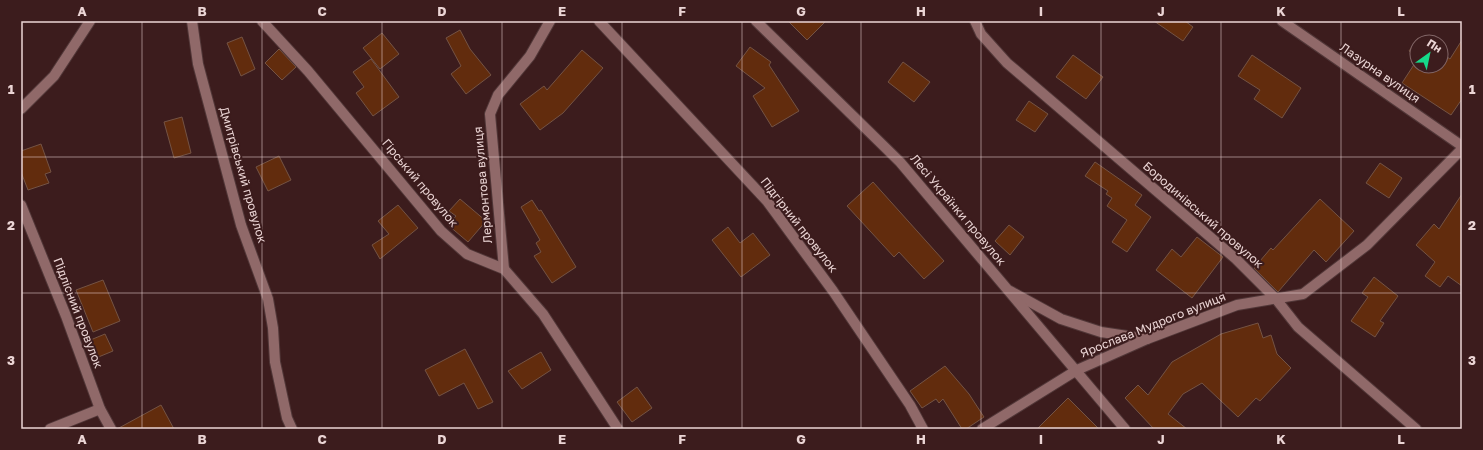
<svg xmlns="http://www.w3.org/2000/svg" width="1483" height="450" font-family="'Golos Text',sans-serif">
<rect width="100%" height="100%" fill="#3c1c1d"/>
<g fill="#622c0d" stroke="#745344">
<path d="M788,21H826L807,40Z"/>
<path d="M1154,21H1185L1193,27L1183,41Z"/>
<path d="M460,30L470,49L491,75L466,94L451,74L461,66L446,38Z"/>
<path d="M382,33L399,54L380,69L363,48Z"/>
<path d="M242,37L255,69L241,76L227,43Z"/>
<path d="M1418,38L1425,42H1417V56L1409,51Z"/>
<path d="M1462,40V99L1451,115L1402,83L1417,60V66H1441V53L1450,59Z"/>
<path d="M750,47L771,62L769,65L799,111L772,127L753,96L765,88L736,66Z"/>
<path d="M279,49L296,67L282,80L265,63Z"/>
<path d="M582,50L603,68L563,113L540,130L520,104L544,86L547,90Z"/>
<path d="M1073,55L1103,77L1086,99L1056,77Z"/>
<path d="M1252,55L1301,88L1282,118L1254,99L1260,90L1238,76Z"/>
<path d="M371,59L399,97L373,116L356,93L364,87L353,72Z"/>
<path d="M903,62L930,82L914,102L888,82Z"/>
<path d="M1029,101L1048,114L1035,132L1016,120Z"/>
<path d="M182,117L191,153L174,158L164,122Z"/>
<path d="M41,144L51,172L45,174L49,183L28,190L21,172V151Z"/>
<path d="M279,156L291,180L268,191L256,167Z"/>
<path d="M1095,162L1142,195L1135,205L1151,217L1127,252L1112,242L1127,220L1107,206L1112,198L1106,194L1108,191L1085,176Z"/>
<path d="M1380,163L1402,178L1389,198L1366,183Z"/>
<path d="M873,182L944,261L924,279L899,252L894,257L847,206Z"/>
<path d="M1462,194V286L1448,276L1440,287L1425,276L1435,262L1416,245L1434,224L1439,229Z"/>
<path d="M460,199L486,221L468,242L448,225L456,216L449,211Z"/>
<path d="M1320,199L1354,231L1326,262L1314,250L1278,292L1254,268L1271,248L1273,250Z"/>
<path d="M532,200L539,211L541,210L576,267L552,283L534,256L541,252L536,243L540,240L521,207Z"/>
<path d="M398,205L418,228L380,259L372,245L389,234L378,221Z"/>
<path d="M1009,225L1024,237L1010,255L995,241Z"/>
<path d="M728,227L740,243L753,233L770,255L741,277L712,240Z"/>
<path d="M1197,237L1223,257L1192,298L1156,270L1172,249L1181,257Z"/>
<path d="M1374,277L1398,296L1380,321L1384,323L1375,337L1351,321L1368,297L1362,293Z"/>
<path d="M103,280L120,321L93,332L76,290Z"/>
<path d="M1258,323L1263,338L1271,335L1277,354L1291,368L1260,401L1256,398L1238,417L1202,383L1183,394L1168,414L1187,429H1154L1125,398L1138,385L1148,395L1172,362L1221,334Z"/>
<path d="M105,334L113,351L96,358L88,341Z"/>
<path d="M465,349L493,402L478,409L464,383L439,396L425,370Z"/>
<path d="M541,352L551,370L522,389L508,371Z"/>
<path d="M945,366L969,394L984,417L966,429H962L943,399L939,403L936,399L922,408L910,391Z"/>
<path d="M637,387L652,408L632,422L617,402Z"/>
<path d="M1068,398L1099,429H1037Z"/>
<path d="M161,405L174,429H117Z"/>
</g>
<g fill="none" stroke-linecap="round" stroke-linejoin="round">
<g stroke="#513738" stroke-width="12">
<path id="lane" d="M1010,291L1061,319L1101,332L1147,339"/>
</g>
<g stroke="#513738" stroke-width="12">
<g id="street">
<path d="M192,21L198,64L241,225L268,299L273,328L275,362L287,418L292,429"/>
<path d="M262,21L308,71L441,231L467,254L504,269L543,314L618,429"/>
<path d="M599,21L767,201L833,291L910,405L923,429"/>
<path d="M756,21L900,162L1125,429"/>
<path d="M975,21L981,34L1007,63L1236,259L1276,299L1298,327L1416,429"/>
<path d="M1282,21L1462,146"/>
<path d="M21,109L54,76L90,21"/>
<path d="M21,205L66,316L100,409L111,429"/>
<path d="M504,269L490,114L498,95L530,56L550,21"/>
<path d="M50,429L100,409"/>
<path d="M982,429L1077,370L1147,339L1237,305L1303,294L1367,245L1462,149"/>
</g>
</g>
<use href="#lane" stroke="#906969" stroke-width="10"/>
<use href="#street" stroke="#906969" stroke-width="10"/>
</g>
<path fill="none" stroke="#ebd5d5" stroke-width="1" stroke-opacity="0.55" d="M142,21V429M262,21V429M382,21V429M502,21V429M622,21V429M742,21V429M861,21V429M981,21V429M1101,21V429M1221,21V429M1341,21V429M21,157H1462M21,293H1462"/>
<g text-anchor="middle" stroke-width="4" stroke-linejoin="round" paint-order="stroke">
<g font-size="12" fill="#ebd5d5" stroke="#3c1c1d">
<text transform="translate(1380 73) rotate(35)" y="4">Лазурна вулиця</text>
<text transform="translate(243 175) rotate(74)" y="4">Дмитрівський провулок</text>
<text transform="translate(420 183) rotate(50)" y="4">Гірський провулок</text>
<text transform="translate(483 185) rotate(-95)" y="4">Лермонтова вулиця</text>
<text transform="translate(958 210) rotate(50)" y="4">Лесі Українки провулок</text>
<text transform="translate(1203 215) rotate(41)" y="4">Бородинівський провулок</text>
<text transform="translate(799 225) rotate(52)" y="4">Підгірний провулок</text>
<text transform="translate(78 313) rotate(69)" y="4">Підлісний провулок</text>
<text transform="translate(1153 325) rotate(-22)" y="4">Ярослава Мудрого вулиця</text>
</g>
</g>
<rect width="1483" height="450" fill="none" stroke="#3c1c1d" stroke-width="44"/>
<g transform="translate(1429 54) rotate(33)"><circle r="19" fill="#3c1c1d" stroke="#826667"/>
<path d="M0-3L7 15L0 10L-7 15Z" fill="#16d989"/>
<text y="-6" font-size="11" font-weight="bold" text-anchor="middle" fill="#ebd5d5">Пн</text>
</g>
<rect x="22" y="22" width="1439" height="406" fill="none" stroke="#ebd5d5" stroke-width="1.5"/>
<g font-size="13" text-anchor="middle" font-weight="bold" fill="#ebd5d5">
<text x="82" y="16">A</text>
<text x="202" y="16">B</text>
<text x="322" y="16">C</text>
<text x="442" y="16">D</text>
<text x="562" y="16">E</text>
<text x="682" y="16">F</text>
<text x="801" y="16">G</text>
<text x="921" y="16">H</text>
<text x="1041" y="16">I</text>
<text x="1161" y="16">J</text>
<text x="1281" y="16">K</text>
<text x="1401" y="16">L</text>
<text x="11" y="94">1</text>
<text x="1472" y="94">1</text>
<text x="11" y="230">2</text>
<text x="1472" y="230">2</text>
<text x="11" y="365">3</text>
<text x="1472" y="365">3</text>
<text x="82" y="444">A</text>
<text x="202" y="444">B</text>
<text x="322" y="444">C</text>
<text x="442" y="444">D</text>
<text x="562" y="444">E</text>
<text x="682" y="444">F</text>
<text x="801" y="444">G</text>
<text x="921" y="444">H</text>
<text x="1041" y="444">I</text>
<text x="1161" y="444">J</text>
<text x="1281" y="444">K</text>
<text x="1401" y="444">L</text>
</g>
</svg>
